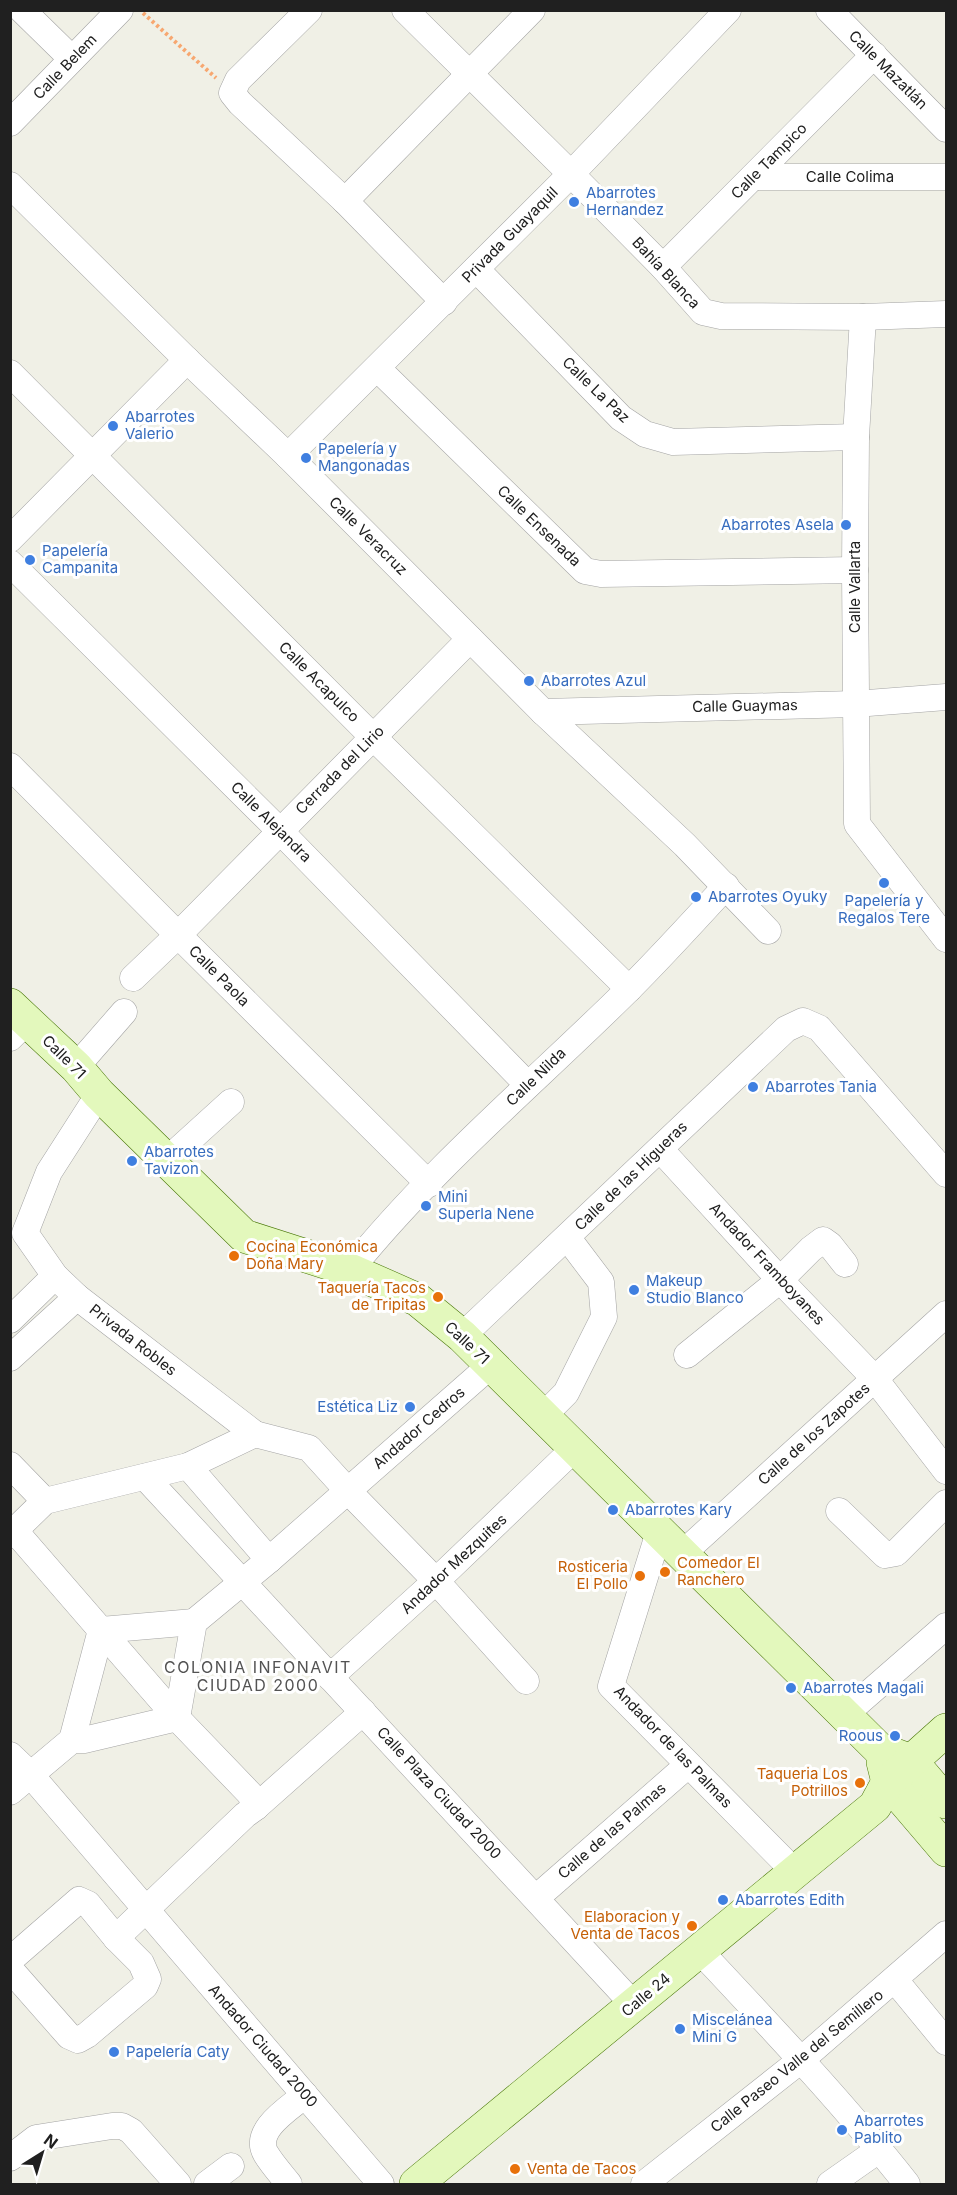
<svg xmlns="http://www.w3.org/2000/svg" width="957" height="2195" font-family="Inter,sans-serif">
<rect width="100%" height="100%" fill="#f0f0e6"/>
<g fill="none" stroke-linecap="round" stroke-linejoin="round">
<g stroke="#a4a4a4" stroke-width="27">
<g id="street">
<path d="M22,10L72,59"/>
<path d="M309,10L238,80L232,93L240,103L345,201L444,302"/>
<path d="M405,10L571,174L663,267L703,312L721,316L863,317L946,314"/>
<path d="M829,10L946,129"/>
<path d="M10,123L120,10"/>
<path d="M753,177H946"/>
<path d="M10,185L187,360L288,456L543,712L685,845L768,931"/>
<path d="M345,201L532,10"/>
<path d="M663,267L874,55"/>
<path d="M476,269L621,418L645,434L673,442L856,437"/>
<path d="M863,317L856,437L855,570L857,824L946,939"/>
<path d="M377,368L585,571L601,574L855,570"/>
<path d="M10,373L373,737L629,989"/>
<path d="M288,456L571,174L728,10"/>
<path d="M10,539L187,360"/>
<path d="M10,563L280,831L528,1085"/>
<path d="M543,712L855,704L946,697"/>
<path d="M10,766L178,935L429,1184"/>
<path d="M133,978L178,935L470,639"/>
<path d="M10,1038L27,1021"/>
<path d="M76,1067L124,1012"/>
<path d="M99,1094L49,1172L25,1233L55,1276L77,1297L255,1434"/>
<path d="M660,1149L780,1280L875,1379L946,1471"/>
<path d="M166,1161L231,1102"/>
<path d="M350,1270C433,1167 535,1082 629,989C662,956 694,921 726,886"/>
<path d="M10,1320L55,1276"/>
<path d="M462,1336L786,1029L803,1021L819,1028L946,1174"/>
<path d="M687,1355L780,1280L811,1249L823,1240L830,1245L845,1264"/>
<path d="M10,1358L77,1297"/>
<path d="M543,1416L566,1393L604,1317L601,1282L567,1237"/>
<path d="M10,1465L45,1501"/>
<path d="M188,1466L269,1560"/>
<path d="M145,1477L634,2005"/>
<path d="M839,1511L885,1555L896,1553L946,1503"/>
<path d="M15,1531L177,1718L250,1794L256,1807"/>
<path d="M659,1532L611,1686L795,1872"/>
<path d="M10,1535L45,1501L188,1466L255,1434L309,1448L348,1491L436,1581L526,1681"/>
<path d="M682,1554L946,1314"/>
<path d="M330,1677L436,1581L575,1448"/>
<path d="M844,1715L946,1626"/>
<path d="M72,1740L101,1630L194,1622"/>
<path d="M10,1755L30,1774L381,2184"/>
<path d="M10,1792L72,1740H84L177,1718L194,1622L269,1560L491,1365"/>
<path d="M536,1898L688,1765"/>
<path d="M116,1938L245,1815L256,1807L363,1712"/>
<path d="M699,1950C771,2027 843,2103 907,2184"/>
<path d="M10,1960L79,1900L88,1904L116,1938L141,1963L148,1979L145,1986L87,2035L78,2040L69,2036L10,1969"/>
<path d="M895,1980L946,2042"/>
<path d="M10,2158L36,2138L112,2126H122L131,2131L178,2184"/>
<path d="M207,2184L231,2166"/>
<path d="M289,2184C281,2174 272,2164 266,2154C252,2130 290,2108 305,2095"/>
<path d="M644,2184L801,2060L946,1934"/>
<path d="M830,2184L880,2149"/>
</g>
</g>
<g stroke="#487607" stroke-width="34">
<g id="secondary">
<path d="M10,1005L76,1067L99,1094L244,1236L350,1270L418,1300L462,1336L879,1749L911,1761L946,1802"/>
<path d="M883,1762L888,1782L946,1850"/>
<path d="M416,2184L875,1806L888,1782L946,1730"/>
</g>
</g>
<path stroke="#f7a770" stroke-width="4" stroke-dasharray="3 3" stroke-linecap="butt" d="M143,13L216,78"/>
<use href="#street" stroke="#fff" stroke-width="26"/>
<use href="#secondary" stroke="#e3f8bc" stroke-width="33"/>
</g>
<g fill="#3f7fe0" stroke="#fff" stroke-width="2">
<circle cx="574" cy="202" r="6"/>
<circle cx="113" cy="426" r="6"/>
<circle cx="306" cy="458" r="6"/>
<circle cx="846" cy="525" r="6"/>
<circle cx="30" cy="560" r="6"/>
<circle cx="529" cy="681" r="6"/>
<circle cx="884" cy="883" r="6"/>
<circle cx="696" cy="897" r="6"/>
<circle cx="753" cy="1087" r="6"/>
<circle cx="132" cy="1161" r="6"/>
<circle cx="426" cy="1206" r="6"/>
<circle cx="634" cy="1290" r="6"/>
<circle cx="410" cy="1407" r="6"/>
<circle cx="613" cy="1510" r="6"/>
<circle cx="791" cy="1688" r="6"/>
<circle cx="895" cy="1736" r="6"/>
<circle cx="723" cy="1900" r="6"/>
<circle cx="680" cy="2029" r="6"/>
<circle cx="114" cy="2052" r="6"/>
<circle cx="842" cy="2130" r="6"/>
</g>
<g fill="#e8710a" stroke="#fff" stroke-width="2">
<circle cx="234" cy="1256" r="6"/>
<circle cx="438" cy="1297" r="6"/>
<circle cx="665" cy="1572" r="6"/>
<circle cx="640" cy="1576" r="6"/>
<circle cx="860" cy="1783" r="6"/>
<circle cx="692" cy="1926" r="6"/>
<circle cx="515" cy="2169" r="6"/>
</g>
<g text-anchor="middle" stroke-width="6" stroke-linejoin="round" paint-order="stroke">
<g font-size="15" fill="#202020" stroke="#fff">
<text transform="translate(65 67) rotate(-46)" y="5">Calle Belem</text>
<text transform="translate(888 70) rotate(45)" y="5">Calle Mazatlán</text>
<text transform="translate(769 161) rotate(-45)" y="5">Calle Tampico</text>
<text x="850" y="182">Calle Colima</text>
<text transform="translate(510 235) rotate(-45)" y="5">Privada Guayaquil</text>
<text transform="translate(666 273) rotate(47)" y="5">Bahía Blanca</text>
<text transform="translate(596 390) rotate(44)" y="5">Calle La Paz</text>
<text transform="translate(539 526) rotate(44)" y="5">Calle Ensenada</text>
<text transform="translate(368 536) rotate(45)" y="5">Calle Veracruz</text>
<text transform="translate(855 587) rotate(-90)" y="5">Calle Vallarta</text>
<text transform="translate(319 682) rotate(45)" y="5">Calle Acapulco</text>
<text transform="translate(745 706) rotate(-1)" y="5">Calle Guaymas</text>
<text transform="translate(340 770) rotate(-45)" y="5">Cerrada del Lirio</text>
<text transform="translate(271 822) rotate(45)" y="5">Calle Alejandra</text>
<text transform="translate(219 976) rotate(45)" y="5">Calle Paola</text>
<text transform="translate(64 1057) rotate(45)" y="5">Calle 71</text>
<text transform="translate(536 1077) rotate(-44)" y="5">Calle Nilda</text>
<text transform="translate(631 1176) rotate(-44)" y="5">Calle de las Higueras</text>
<text transform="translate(767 1264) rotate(47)" y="5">Andador Framboyanes</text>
<text transform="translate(133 1340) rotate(38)" y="5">Privada Robles</text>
<text transform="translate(467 1343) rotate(43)" y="5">Calle 71</text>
<text transform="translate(419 1428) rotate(-41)" y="5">Andador Cedros</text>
<text transform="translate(814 1434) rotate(-42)" y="5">Calle de los Zapotes</text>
<text transform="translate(454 1564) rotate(-43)" y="5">Andador Mezquites</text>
<text transform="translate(673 1747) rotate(46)" y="5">Andador de las Palmas</text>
<text transform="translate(439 1793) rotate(47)" y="5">Calle Plaza Ciudad 2000</text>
<text transform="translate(612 1831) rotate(-41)" y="5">Calle de las Palmas</text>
<text transform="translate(646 1995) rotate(-40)" y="5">Calle 24</text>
<text transform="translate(263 2046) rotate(49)" y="5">Andador Ciudad 2000</text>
<text transform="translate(797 2061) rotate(-39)" y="5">Calle Paseo Valle del Semillero</text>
</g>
<g font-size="15" fill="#366cbe" stroke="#fff" text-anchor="start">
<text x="586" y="198">Abarrotes<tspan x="586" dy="17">Hernandez</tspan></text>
<text x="125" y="422">Abarrotes<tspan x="125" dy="17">Valerio</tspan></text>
<text x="318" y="454">Papelería y<tspan x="318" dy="17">Mangonadas</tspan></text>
<text x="834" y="530" text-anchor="end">Abarrotes Asela</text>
<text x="42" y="556">Papelería<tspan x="42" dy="17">Campanita</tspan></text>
<text x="541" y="686">Abarrotes Azul</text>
<text x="708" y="902">Abarrotes Oyuky</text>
<text x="884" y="906" text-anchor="middle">Papelería y<tspan x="884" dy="17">Regalos Tere</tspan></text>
<text x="765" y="1092">Abarrotes Tania</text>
<text x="144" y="1157">Abarrotes<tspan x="144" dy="17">Tavizon</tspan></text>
<text x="438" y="1202">Mini<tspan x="438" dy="17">Superla Nene</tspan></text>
<text x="646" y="1286">Makeup<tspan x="646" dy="17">Studio Blanco</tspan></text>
<text x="398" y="1412" text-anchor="end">Estética Liz</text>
<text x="625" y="1515">Abarrotes Kary</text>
<text x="803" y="1693">Abarrotes Magali</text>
<text x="883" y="1741" text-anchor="end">Roous</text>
<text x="735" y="1905">Abarrotes Edith</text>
<text x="692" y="2025">Miscelánea<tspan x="692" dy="17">Mini G</tspan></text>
<text x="126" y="2057">Papelería Caty</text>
<text x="854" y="2126">Abarrotes<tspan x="854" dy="17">Pablito</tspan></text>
</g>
<g font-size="15" fill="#c56008" stroke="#fff" text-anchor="end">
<text x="246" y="1252" text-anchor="start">Cocina Económica<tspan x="246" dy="17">Doña Mary</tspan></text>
<text x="426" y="1293">Taquería Tacos<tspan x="426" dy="17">de Tripitas</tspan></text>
<text x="677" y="1568" text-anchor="start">Comedor El<tspan x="677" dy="17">Ranchero</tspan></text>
<text x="628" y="1572">Rosticeria<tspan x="628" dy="17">El Pollo</tspan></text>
<text x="848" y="1779">Taqueria Los<tspan x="848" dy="17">Potrillos</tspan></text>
<text x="680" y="1922">Elaboracion y<tspan x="680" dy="17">Venta de Tacos</tspan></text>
<text x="527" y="2174" text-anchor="start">Venta de Tacos</text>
</g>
<g font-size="16" letter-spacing="1.5" fill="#535353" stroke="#fff">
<text x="258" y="1673">COLONIA INFONAVIT<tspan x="258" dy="18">CIUDAD 2000</tspan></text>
</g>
</g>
<rect width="957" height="2195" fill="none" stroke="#202020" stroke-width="24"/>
<g transform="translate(42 2153) rotate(37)" stroke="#ffffff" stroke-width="4.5" paint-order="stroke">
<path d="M0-4.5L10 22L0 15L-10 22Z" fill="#202020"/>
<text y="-9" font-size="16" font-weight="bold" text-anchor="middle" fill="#202020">N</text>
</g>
</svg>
